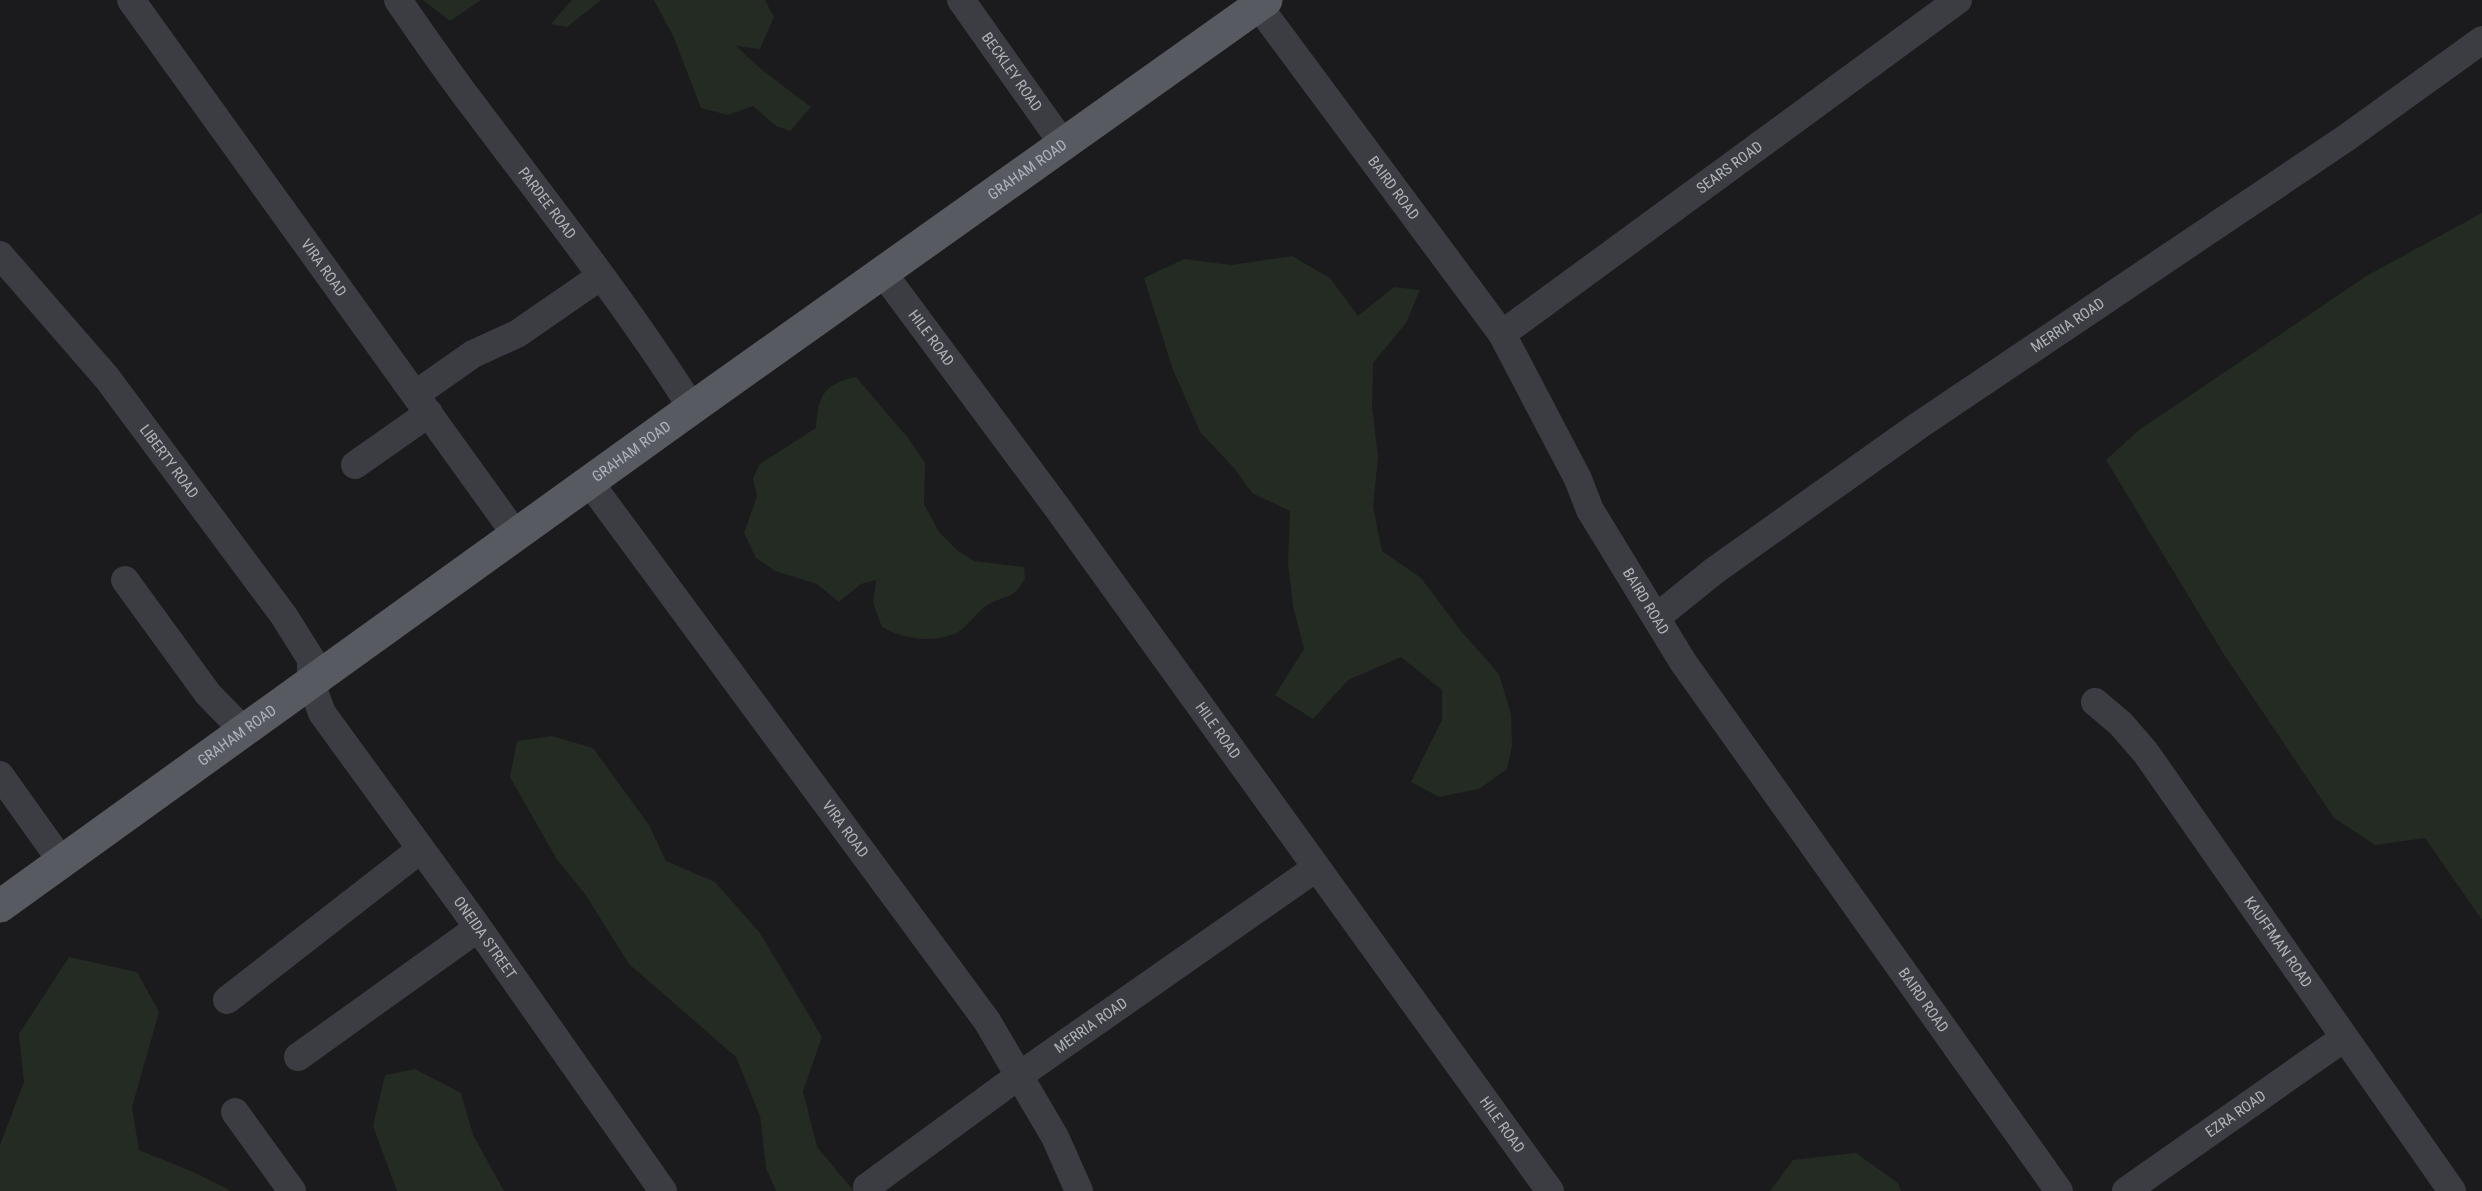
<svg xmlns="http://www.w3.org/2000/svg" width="2482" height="1191" font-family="'Roboto Condensed',sans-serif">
<rect width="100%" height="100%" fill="#1b1b1d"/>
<g fill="#232b23">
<path d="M423,0H481L450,21Z"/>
<path d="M572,0H601L567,27L551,24Z"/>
<path d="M654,0H765L774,17L760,49L736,46L762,70L811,107L790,131L776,126L753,106L728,115L701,108L674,38Z"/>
<path d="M2482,213V920L2425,838L2375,845L2334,818L2223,653L2106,460L2139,430L2368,275Z"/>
<path d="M1292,256L1330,278L1358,316L1394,287L1420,290L1406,323L1373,363L1372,406L1378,457L1373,507L1382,551L1421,578L1461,631L1499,674L1511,714L1512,746L1507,769L1479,789L1439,797L1411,782L1442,720V690L1401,657L1348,680L1313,719L1275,695L1304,649L1293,606L1288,563L1290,511L1252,493L1234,468L1200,432L1172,367L1144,278L1184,259L1231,265Z"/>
<path d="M856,377L908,438L925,463L924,504L939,532L957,550L974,561L1024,567L1025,579C1010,601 1011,593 989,604C977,610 970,625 958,632C934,644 904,639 882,627L873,603L876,580L861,584L839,602L817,584L775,571L756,558L744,533L757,496L753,478L760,464L816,428C818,396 823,384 856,377Z"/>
<path d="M552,736L593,748L649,825L666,861L715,882L760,933L822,1037L803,1091L817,1147L854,1191H776L766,1168L760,1116L736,1057L629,964L585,894L556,858L510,777L517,741Z"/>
<path d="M69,957L137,972L159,1012L132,1107L139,1150L191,1171L231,1191H0V1145L24,1082L19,1034Z"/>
<path d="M415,1069L461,1093L473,1135L504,1191H397L373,1126L385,1075Z"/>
<path d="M1856,1153L1898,1183L1901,1191H1770L1793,1160Z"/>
</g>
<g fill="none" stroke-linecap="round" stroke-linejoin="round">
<g stroke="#3c3d42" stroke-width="28">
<path id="s1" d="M131,0L516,535"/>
<path id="s2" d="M398,0C422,35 446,70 472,104C547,204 625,302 692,408"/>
<path id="s3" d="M961,0L1063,144"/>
<path id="s4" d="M1254,0L1502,334L1578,479L1590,510L1683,662L2059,1191"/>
<path id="s5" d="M0,255L107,378L284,616L311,659V683L322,713L472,919L663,1191"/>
<path id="s6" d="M883,273L1056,506L1550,1191"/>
<path id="s7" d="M1502,334L1958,0"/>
<path d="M416,394L473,354L517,334L601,276"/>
<path d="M355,465L429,413"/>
<path id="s8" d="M590,483L987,1021L1055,1137L1079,1191"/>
<path d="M125,580L208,694L244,731"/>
<path id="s9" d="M1657,617L1714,571L1918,426L2346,138L2482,40"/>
<path id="s10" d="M2095,702L2121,724L2146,753L2452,1191"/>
<path d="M0,775L62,862"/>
<path d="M227,1000L421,849"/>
<path d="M298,1057L478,928"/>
<path d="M235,1112L292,1191"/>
<path id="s11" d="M867,1187L1020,1075L1316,868"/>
<path id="s12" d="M2126,1191L2344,1038"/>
</g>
<path stroke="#585a61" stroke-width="33" id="s13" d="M0,906L692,408L1266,0"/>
</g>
<g text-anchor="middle" stroke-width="4.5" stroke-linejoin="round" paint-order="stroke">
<g font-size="15" fill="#aeb3bc" stroke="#161618">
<text dy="5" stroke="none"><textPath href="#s3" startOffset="88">BECKLEY ROAD</textPath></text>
<text dy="5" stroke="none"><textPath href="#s7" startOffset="282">SEARS ROAD</textPath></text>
<text dy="5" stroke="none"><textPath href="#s13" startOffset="1264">GRAHAM ROAD</textPath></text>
<text dy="5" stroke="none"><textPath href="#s4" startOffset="234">BAIRD ROAD</textPath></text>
<text dy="5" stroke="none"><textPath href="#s2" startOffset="252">PARDEE ROAD</textPath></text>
<text dy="5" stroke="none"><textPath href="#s1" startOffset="330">VIRA ROAD</textPath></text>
<text dy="5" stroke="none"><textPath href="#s9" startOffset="504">MERRIA ROAD</textPath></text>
<text dy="5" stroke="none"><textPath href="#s6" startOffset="81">HILE ROAD</textPath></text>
<text dy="5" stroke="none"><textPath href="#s13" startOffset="778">GRAHAM ROAD</textPath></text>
<text dy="5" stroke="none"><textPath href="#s5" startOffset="267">LIBERTY ROAD</textPath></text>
<text dy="5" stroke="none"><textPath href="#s4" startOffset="720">BAIRD ROAD</textPath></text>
<text dy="5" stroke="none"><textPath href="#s6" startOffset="567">HILE ROAD</textPath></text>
<text dy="5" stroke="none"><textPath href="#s13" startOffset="292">GRAHAM ROAD</textPath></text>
<text dy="5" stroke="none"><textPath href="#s8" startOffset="430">VIRA ROAD</textPath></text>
<text dy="5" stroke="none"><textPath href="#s5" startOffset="844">ONEIDA STREET</textPath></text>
<text dy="5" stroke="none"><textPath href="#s10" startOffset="303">KAUFFMAN ROAD</textPath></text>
<text dy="5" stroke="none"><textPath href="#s4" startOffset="1206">BAIRD ROAD</textPath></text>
<text dy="5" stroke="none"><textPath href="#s11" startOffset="276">MERRIA ROAD</textPath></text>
<text dy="5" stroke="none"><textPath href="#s12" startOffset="134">EZRA ROAD</textPath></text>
<text dy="5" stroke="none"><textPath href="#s6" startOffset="1053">HILE ROAD</textPath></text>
</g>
</g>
</svg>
